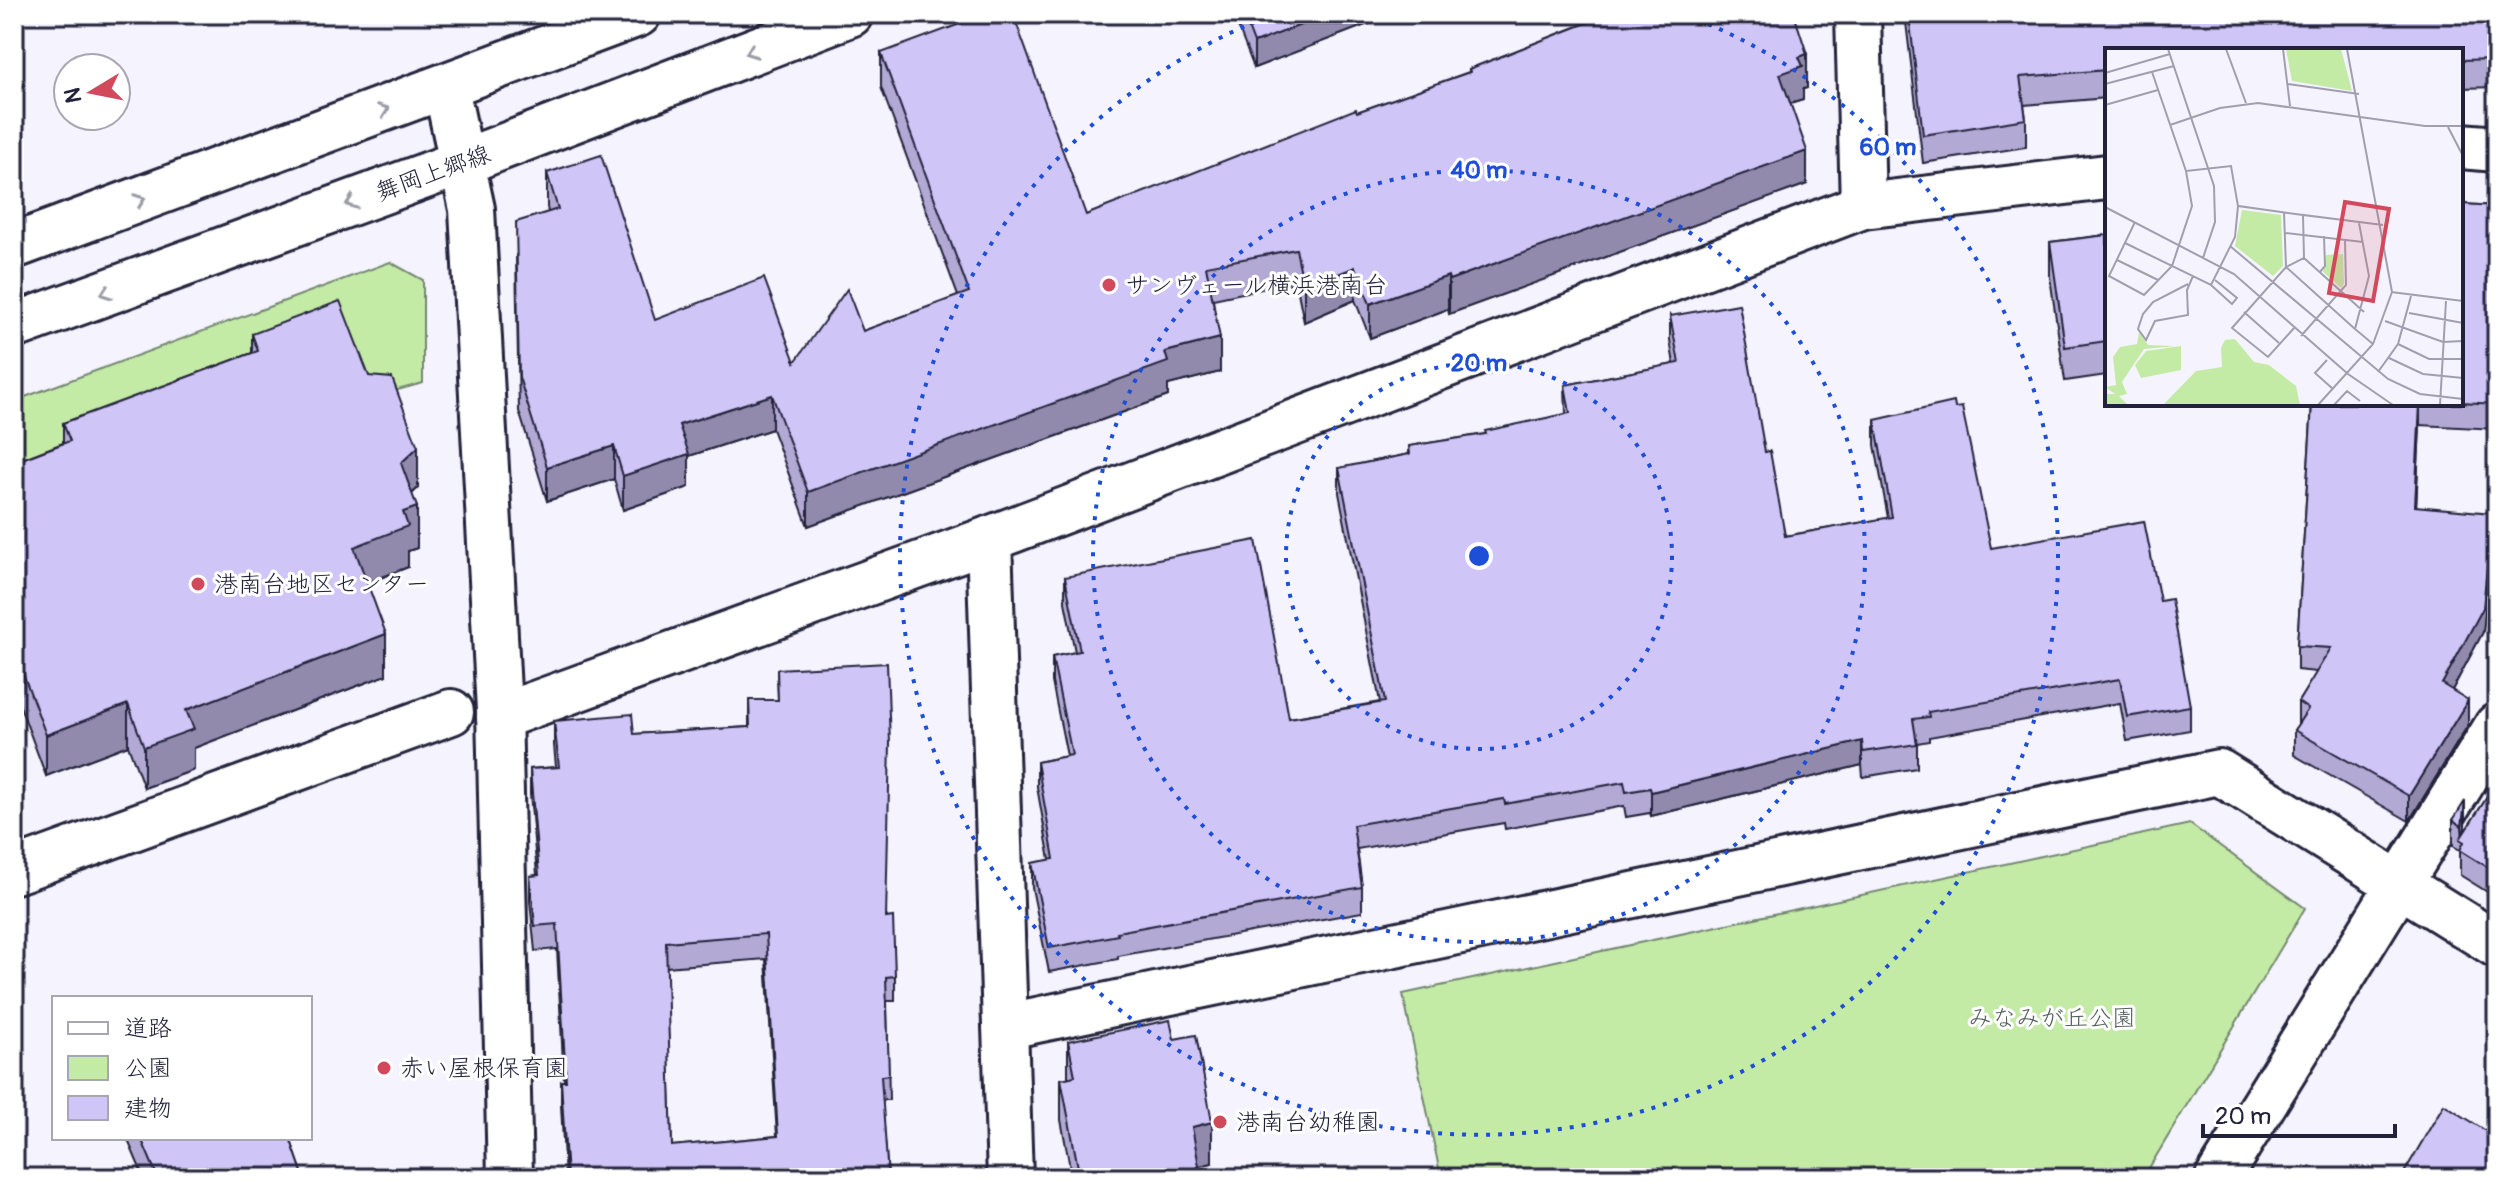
<svg xmlns="http://www.w3.org/2000/svg" width="2511" height="1192" font-family="Pangolin,'Klee One',sans-serif">
<rect width="100%" height="100%" fill="#f5f3fd"/>
<filter id="ink" filterUnits="userSpaceOnUse"><feTurbulence type="fractalNoise" baseFrequency=".0125" numOctaves="2"/><feDisplacementMap in="SourceGraphic" scale="16" xChannelSelector="R" yChannelSelector="G"/><feConvolveMatrix kernelMatrix="1 2 1 2 8 2 1 2 1" color-interpolation-filters="sRGB"/></filter>
<g filter="url(#ink)">
<g fill="#c4eba6" stroke="#738670" stroke-width="2">
<path d="M390,262L423,280V383L14,496V401Z"/>
<path d="M2190,824L2305,908L2143,1178H1441L1403,994Z"/>
</g>
<g fill="none" stroke-linecap="round" stroke-linejoin="round">
<g stroke="#22223b" stroke-width="50">
<g id="minor">
<path d="M1858,14L1863,206"/>
<path d="M446,88L472,209L499,710L510,1178"/>
<path d="M2461,146L2497,149"/>
<path d="M14,246L638,14"/>
<path d="M14,326L463,162L850,14"/>
<path d="M989,539L1010,1178"/>
<path d="M499,717L989,539L1863,206L2107,177"/>
<path d="M14,868L15,871L451,712"/>
<path d="M1008,1026L2219,772L2497,945"/>
<path d="M2218,1178L2497,726"/>
</g>
</g>
<use href="#minor" stroke="#fff" stroke-width="44"/>
</g>
<g fill="#b2a9d4" stroke="#22223b" stroke-width="2" fill-rule="evenodd">
<path d="M1233,14H1394L1254,68Z"/>
<path d="M1594,14H1794L1807,88L1803,89V100L1790,104L1807,184L1449,314L1448,309L1370,338L1355,300L1304,322L1296,282L1213,299L1220,372L1168,385V396L808,526L772,429L689,456V487L623,510L614,479L547,501L519,411L516,255L548,212L547,207V173L655,320L795,362L863,331L958,296L881,87V53L1086,215L1357,112L1469,72V69L1596,19Z"/>
<path d="M1905,14H2497V87L2461,88V50H2107V98L2024,105L2026,119V147L1923,163Z"/>
<path d="M2461,204L2497,206V429L2420,425L2416,506L2492,538L2483,632L2452,690L2468,725L2409,821L2294,755V730L2298,725V702L2317,672L2297,670V646L2312,404H2461Z"/>
<path d="M2107,235V375L2065,381L2050,277V242Z"/>
<path d="M1670,316L1765,452L1785,536L1888,518L1875,445V420L1991,548L2160,601L2190,706V730L2127,741L2120,703L1929,737V741L1917,743V768L1863,777L1862,765L1651,816L1650,813L1626,817L1624,806L1505,829L1504,823L1357,849L1362,887V912L1118,956V959L1049,972L1032,888V863L1050,860L1037,787V762L1067,756L1052,682V657L1075,652L1065,602V577L1289,718L1380,702L1339,493V468L1409,454V446L1485,434L1566,414L1565,385L1674,364L1670,340Z"/>
<path d="M252,334L369,376L418,488L412,494L417,548L408,551V567L368,583L386,675L194,748V770L144,788L128,745L46,776L14,690V462L63,443V423L252,353Z"/>
<path d="M777,669L887,917L895,976V1001H887L889,1100H882L888,1178H565L561,1105V1081H564L557,949L535,951L530,901V876L537,875L530,794V769L556,767L554,745V721L634,734L749,727V700H778ZM766,959L777,1136L672,1146L666,967Z"/>
<path d="M2497,782V898L2460,875V850L2453,846V820L2465,826L2464,833Z"/>
<path d="M1174,1039L1212,1163L1199,1166V1178H1072L1061,1120V1079L1068,1078V1041Z"/>
<path d="M127,1138H290L304,1178H144Z"/>
</g>
<g fill="#918aad" stroke="#22223b" stroke-width="2">
<path d="M1329,14H1394L1254,68V43Z"/>
<path d="M1807,54V88L1803,89V100L1780,107V74L1799,57Z"/>
<path d="M1807,151V184L1449,314V280Z"/>
<path d="M1355,267V300L1304,322V288Z"/>
<path d="M1448,276V309L1370,338V304Z"/>
<path d="M1220,338V372L1168,385V396L808,526V492L1165,352Z"/>
<path d="M772,395V429L689,456V487L623,510V476L679,425Z"/>
<path d="M2420,404V425L2415,531V506Z"/>
<path d="M614,446V479L547,501V467Z"/>
<path d="M418,447V488L401,504V463Z"/>
<path d="M417,507V548L408,551V567L354,588V547L403,512Z"/>
<path d="M2492,513V538L2483,632L2442,709V684Z"/>
<path d="M386,634V675L194,748V770L144,788V747L186,710Z"/>
<path d="M2468,700V725L2409,821V796Z"/>
<path d="M128,704V745L46,776V735Z"/>
<path d="M1862,741V765L1651,816V792Z"/>
<path d="M2465,801V826L2463,841L2462,826Z"/>
<path d="M1212,1122V1163L1199,1166V1178H1188L1192,1127Z"/>
</g>
<g fill="#cfc5f7" stroke="#22223b" stroke-width="2" fill-rule="evenodd">
<path d="M987,14H1013L1086,215L1356,109L1357,112L1470,72L1469,69L1607,15V14H1794L1807,54L1799,57L1803,66L1780,74L1807,151L1449,280L1448,276L1370,304L1355,267L1304,288L1296,249L1206,266L1220,338L1165,352L1168,362L808,492L772,395L679,425L689,454L623,476L614,446L547,467L519,377L516,222L558,209L547,173L601,155L655,320L764,278L795,362L847,289L863,331L969,292L881,53Z"/>
<path d="M1243,14H1329L1254,43Z"/>
<path d="M1909,14H2497V59L2461,60V50H2107V70L2020,77L2026,119L1923,135Z"/>
<path d="M2461,204L2497,206V404L2461,402Z"/>
<path d="M2107,235V341L2065,347L2050,242Z"/>
<path d="M340,301L369,376L392,378L418,447L401,463L417,507L403,512L408,526L354,547L386,634L186,710L194,729L144,747L128,704L46,735L14,649V462L70,441L63,423L258,351L252,334Z"/>
<path d="M1739,304L1765,452L1770,451L1785,536L1892,517L1875,420L1954,402L1955,408L1962,407L1991,548L2144,521L2160,601L2171,599L2190,706L2127,717L2120,679L1928,712L1929,717L1913,719L1917,744L1863,752L1862,741L1651,792L1650,788L1626,792L1624,782L1505,804L1504,799L1353,825L1362,887L1117,932L1118,935L1049,948L1032,863L1054,859L1037,762L1072,755L1052,657L1080,651L1065,577L1256,540L1289,718L1385,702L1339,468L1410,454L1409,446L1486,434L1485,431L1570,413L1565,385L1679,363L1670,316Z"/>
<path d="M2312,404H2420L2415,506L2492,513L2483,608L2442,684L2468,700L2409,796L2294,730L2308,709L2298,702L2331,648L2297,646Z"/>
<path d="M887,663L890,743L886,918L893,917L895,976L886,977L889,1075L881,1076L888,1178H567L561,1081H566L557,924L535,926L530,876L539,875L530,769L559,767L554,721L632,714L634,734L750,727L749,700H778L777,669ZM766,934L778,1136L672,1146L666,942Z"/>
<path d="M2497,782V873L2460,850L2464,842L2460,839Z"/>
<path d="M2465,801L2462,826L2453,820Z"/>
<path d="M1170,1020L1174,1039L1196,1035L1212,1122L1192,1127L1199,1166L1188,1178H1080L1061,1079L1075,1076L1068,1041Z"/>
<path d="M2444,1104L2497,1138V1178H2401Z"/>
<path d="M141,1138H290L304,1178H158Z"/>
</g>
<defs><path id="oneway-chevron" d="M-2-3.5L2.5 0L-2 3.5" fill="none" stroke-width="1.6" stroke-linecap="round" stroke-linejoin="round" transform="scale(2)"/></defs>
<g stroke="#9c9ca7">
<use href="#oneway-chevron" transform="translate(751 52) rotate(159)"/>
<use href="#oneway-chevron" transform="translate(384 110) rotate(-20)"/>
<use href="#oneway-chevron" transform="translate(140 200) rotate(-20)"/>
<use href="#oneway-chevron" transform="translate(351 203) rotate(160)"/>
<use href="#oneway-chevron" transform="translate(106 293) rotate(160)"/>
</g>
</g>
<g fill="none" stroke="#1d4ed8" stroke-width="4" stroke-dasharray="4 8">
<circle cx="1479" cy="556" r="193"/>
<circle cx="1479" cy="556" r="386"/>
<path d="M1686 15A579 579 0 1 1 1272 15"/>
</g>
<g fill="#d1495b" stroke="#fff" stroke-width="3">
<circle cx="1109" cy="285" r="8"/>
<circle cx="198" cy="584" r="8"/>
<circle cx="384" cy="1068" r="8"/>
<circle cx="1220" cy="1122" r="8"/>
</g>
<g text-anchor="middle" stroke-width="6" stroke-linejoin="round" paint-order="stroke">
<g font-size="24" fill="#22223b" stroke="#fff">
<text transform="translate(433 173) rotate(-20)" y="8">舞岡上郷線</text>
</g>
<g font-size="24" fill="#22223b" stroke="#fff" text-anchor="start">
<text x="1125" y="293">サンヴェール横浜港南台</text>
<text x="214" y="592">港南台地区センター</text>
<text x="400" y="1076">赤い屋根保育園</text>
<text x="1236" y="1130">港南台幼稚園</text>
</g>
<g font-size="24" fill="#535e5b" stroke="#fff">
<text x="2052" y="1026">みなみが丘公園</text>
</g>
</g>
<g transform="translate(2105 48)">
<rect width="358" height="358" fill="#f5f3fd"/>
<path d="M181,1H236L247,43L187,33ZM137,162L176,167L178,218L168,228L130,198ZM238,206L239,236L236,240L218,224L221,207ZM34,284L43,297L70,298L39,301L17,334L22,346L14,348L23,357H0V346H10L0,339L11,337L8,309L15,299L32,296ZM130,291L149,314L164,317L191,338L195,357H58L91,323L117,319L116,300L120,292ZM76,298V322L36,330L30,317L41,303Z" fill="#c4eba6"/>
<path fill="none" stroke="#a19faf" stroke-width="2" d="M63,1L109,138L110,174L98,210M121,1L141,55M178,1L185,58M0,25L65,6M0,36L69,18M183,36L254,46M0,57L53,42M65,77L115,60L153,55L320,78H358M343,79L358,108M81,123L126,118L133,158M0,159L129,226L243,326L288,357M179,164L181,219L250,281M30,174L4,228L39,247L67,218L87,158L81,123L47,24M254,175L264,228L250,281L268,296M180,185L258,194M20,195L106,237L130,189L133,158L198,167M125,198L283,331L315,346L358,351M199,210L259,264M12,212L53,232M215,224L220,218L219,188M83,236L48,254L38,266L33,281L41,292L50,273L83,267L82,242L88,228M106,237L127,256L132,250L110,232M286,244L358,253M139,264L174,295M304,265L358,275M280,273L338,294L358,293M190,279L163,309L127,280L181,219L199,210L198,167L278,177M196,288L241,237L240,192M293,296L324,311H358M284,310L318,326L358,330M222,312L210,325L228,341M273,324L293,296L306,248M213,357L268,296L287,244L242,1M229,357L242,343L255,353M335,357L341,253"/>
<path fill="#d1495b" fill-opacity="0.15" stroke="#d1495b" stroke-width="4" d="M240,154L284,161L268,253L224,245Z"/>
<rect width="358" height="358" fill="none" stroke="#22223b" stroke-width="4"/>
</g>
<circle cx="1479" cy="556" r="12" fill="#1d4ed8" stroke="#fff" stroke-width="4"/>
<g font-size="24" text-anchor="middle" font-weight="bold" fill="#1d4ed8" stroke="#fff" stroke-width="6" stroke-linejoin="round" paint-order="stroke">
<text x="1888" y="155">60 m</text>
<text x="1479" y="178">40 m</text>
<text x="1479" y="371">20 m</text>
</g>
<rect width="2511" height="1192" fill="none" stroke="#fff" stroke-width="48"/>
<rect x="24" y="24" width="2463" height="1144" fill="none" stroke="#22223b" stroke-width="3" filter="url(#ink)"/>
<rect x="52" y="996" width="260" height="144" fill="#ffffff" stroke="#a7a7b1" stroke-width="2"/>
<rect x="68" y="1022" width="40" height="12" fill="#ffffff" stroke="#a7a7b1" stroke-width="2"/>
<text x="124" y="1036" font-size="24" fill="#22223b">道路</text>
<rect x="68" y="1056" width="40" height="24" fill="#c4eba6" stroke="#a7a7b1" stroke-width="2"/>
<text x="124" y="1076" font-size="24" fill="#22223b">公園</text>
<rect x="68" y="1096" width="40" height="24" fill="#cfc5f7" stroke="#a7a7b1" stroke-width="2"/>
<text x="124" y="1116" font-size="24" fill="#22223b">建物</text>
<g transform="translate(92 92) rotate(260)"><circle r="38" fill="#ffffff" stroke="#a7a7b1" stroke-width="2"/>
<path d="M0-6L14 30L0 20L-14 30Z" fill="#d1495b"/>
<text y="-12" font-size="22" font-weight="bold" text-anchor="middle" fill="#22223b">N</text>
</g>
<path d="M2203 1124v12h192v-12" fill="none" stroke="#22223b" stroke-width="4"/>
<text x="2215" y="1124" font-size="24" fill="#22223b" stroke="#ffffff" stroke-width="6" paint-order="stroke">20 m</text>
</svg>
